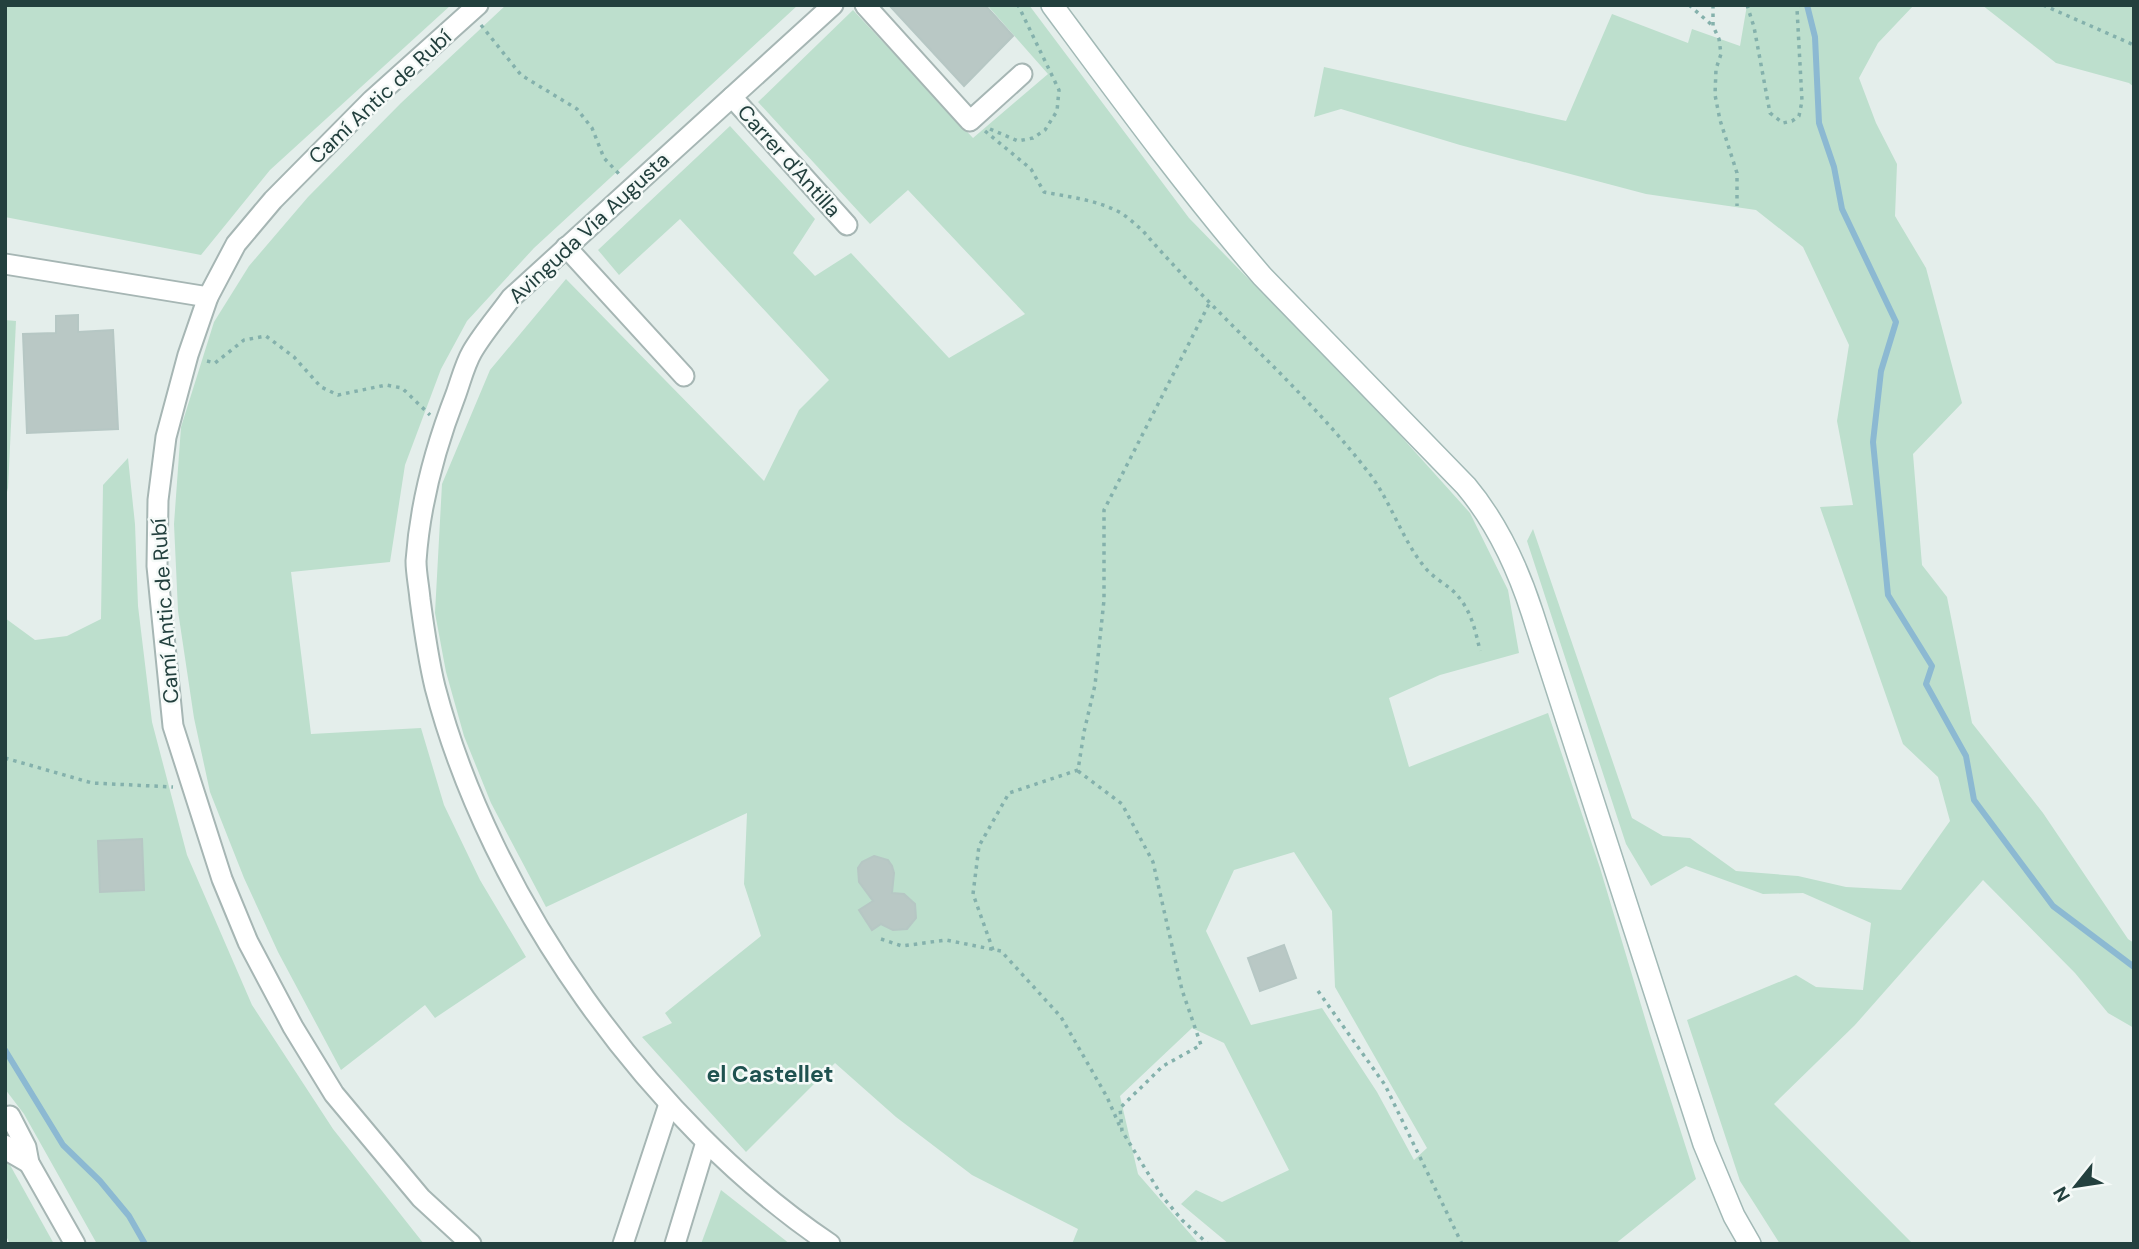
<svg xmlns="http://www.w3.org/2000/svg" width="2139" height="1249" font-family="'DM Sans',sans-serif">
<rect width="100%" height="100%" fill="#e4eeeb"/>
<g fill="#bddfcd" fill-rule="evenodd">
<path d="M5,5H451L270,170L201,255L5,217Z"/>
<path d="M506,5H798L534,248L467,321L441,369L405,465L390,562L291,572L311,734L421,728L444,805L480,880L526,957L435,1018L425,1005L341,1070L278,952L244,878L210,792L194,718L178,611L174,524L181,427L214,322L249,266L308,197L401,103Z"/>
<path d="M987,5H1029L1189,218L1390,424L1470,513L1508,590L1519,653L1440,675L1389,698L1409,767L1548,713L1600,868L1650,1035L1696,1179L1615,1244H1229L1181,1204L1196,1190L1222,1202L1289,1170L1224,1043L1192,1028L1120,1096L1138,1174L1199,1244H1072L1078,1229L972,1175L896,1117L835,1063L746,1152L642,1037L672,1023L665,1013L761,936L744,884L747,813L546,907L491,803L464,736L446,672L435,613L442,484L490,370L566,279L764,481L799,410L829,380L680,219L619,275L598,250L730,126L815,219L793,253L815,276L851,253L949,358L1025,314L908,190L870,224L758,102L853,10L973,138L1048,74ZM1294,852L1332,911L1335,987L1427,1148L1414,1160L1377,1092L1322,1008L1251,1025L1206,931L1234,870Z"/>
<path d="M1747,5H1914L1878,43L1859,78L1876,123L1897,164L1895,216L1926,268L1962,403L1913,454L1922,565L1947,597L1972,723L2043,813L2128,939L2134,943V1028L2108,1013L2075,973L1983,880L1855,1025L1774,1104L1913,1244H1780L1740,1181L1687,1020L1796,975L1816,987L1863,990L1871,923L1803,893L1763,894L1686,866L1651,886L1626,844L1527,541L1533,529L1632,818L1663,836L1690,838L1736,871L1798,876L1846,887L1901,890L1950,821L1938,777L1903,744L1820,507L1853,505L1837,421L1849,345L1803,247L1756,210L1646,194L1460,145L1341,109L1314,117L1324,67L1566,121L1612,14L1688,43L1692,29L1740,46Z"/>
<path d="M1982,5H2134V87L2129,83L2056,63Z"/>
<path d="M5,320L16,321L8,488L5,500Z"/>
<path d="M128,458L135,524L138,606L152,722L187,855L252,1005L333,1129L424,1244H97L24,1114L5,1089V618L35,640L67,636L101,619L103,485Z"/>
<path d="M5,1156L54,1244H10L5,1234Z"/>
<path d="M721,1190L790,1244H701Z"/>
</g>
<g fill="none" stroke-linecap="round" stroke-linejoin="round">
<g stroke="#8cb9d2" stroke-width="6">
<path d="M1807,5L1815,37L1819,123L1834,167L1842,209L1896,322L1881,371L1873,442L1888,595L1932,666L1926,684L1966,756L1974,800L2053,906L2134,967"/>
<path d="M5,1050L63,1145L100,1181L129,1216L145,1244"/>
</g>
</g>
<g fill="#b9c8c5" stroke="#b6c7c4" stroke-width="2">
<path d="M889,5H985L1013,36L964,86Z"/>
<path d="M78,315V332L113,330L118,429L27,433L23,334L56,333V316Z"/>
<path d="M142,839L144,890L100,892L98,841Z"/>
<path d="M874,856L888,860L892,866L894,873L892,893L904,894L915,904L916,918L907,929L893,930L881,924L872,930L859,910L873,901L859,882L858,868L862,862Z"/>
<path d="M1284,945L1296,978L1260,991L1248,958Z"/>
</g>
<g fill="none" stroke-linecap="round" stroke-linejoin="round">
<g stroke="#a6b6b4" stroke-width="23">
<g id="minor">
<path d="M865,5L970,121L1022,74"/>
<path d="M732,97L847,225"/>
<path d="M566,247L684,376"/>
<path d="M5,264L208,297"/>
<path d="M10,1116L26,1147L29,1163L75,1244"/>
<path d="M5,1145L10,1152L29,1163"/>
<path d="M471,1244L421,1198L334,1094L293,1027L248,942L222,879L173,726L157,566L158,500L166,437L188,355L208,297L236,244L273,200L372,100L478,5"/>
<path d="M623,1244L669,1104"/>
<path d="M675,1244L706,1142"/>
<path d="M830,1244C649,1122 490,898 435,687C428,658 424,629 420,599C419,587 416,573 416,561C420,503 435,448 456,394C461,380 465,364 472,352C483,333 498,316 511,298L833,5"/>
</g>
</g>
<g stroke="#a2b9b6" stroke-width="24">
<path id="secondary" d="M1052,5C1120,97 1187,189 1262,276L1466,486C1497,523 1517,566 1532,612L1704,1144L1734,1216L1750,1244"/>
</g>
<g stroke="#84b1ac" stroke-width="3.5" stroke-dasharray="3.5 5" stroke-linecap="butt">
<path d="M1689,5L1713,26"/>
<path d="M1713,5V26L1719,39L1721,54L1716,69L1715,95L1720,120L1737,173V206"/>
<path d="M1747,5L1754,27L1770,113L1783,123L1792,121L1799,116L1802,101L1797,9L1799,5"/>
<path d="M2043,5L2134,45"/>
<path d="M481,25L521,75L577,109L592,128L604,158L620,175"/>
<path d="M990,129L1018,141L1033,138L1045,130L1057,111L1059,90L1018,5"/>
<path d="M985,131L1031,169L1044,192C1069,197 1098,200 1121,213C1129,218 1136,225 1143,231C1215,315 1301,385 1369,473C1390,500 1402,539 1423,565C1430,575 1442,582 1451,589C1470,606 1475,628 1480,651"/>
<path d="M207,361L215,363L244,340L266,336L294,357L321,387L338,395L386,385L402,388L430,415"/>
<path d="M5,758L92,783L173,787"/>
<path d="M1078,771L1122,804L1153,862L1182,990L1201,1045L1163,1066L1120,1108L1122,1131L1162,1196L1182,1220L1208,1244"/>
<path d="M881,939L902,946L946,940L1001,951L1061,1017L1107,1097L1121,1129"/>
<path d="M993,950L973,894L979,846L1009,793L1078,770L1084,732L1095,685L1104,600V510L1209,304"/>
<path d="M1318,991L1385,1085L1462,1244"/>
</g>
<use href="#minor" stroke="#fff" stroke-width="19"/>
<use href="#secondary" stroke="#fff" stroke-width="21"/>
</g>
<g text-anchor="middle" stroke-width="5" stroke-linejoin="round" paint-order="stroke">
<g font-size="21" fill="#23403e" stroke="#f5faf8">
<text transform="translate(380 97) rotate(-43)" y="7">Camí Antic de Rubí</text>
<text transform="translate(789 161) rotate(48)" y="7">Carrer d'Antilla</text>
<text transform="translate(589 228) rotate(-43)" y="7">Avinguda Via Augusta</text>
<text transform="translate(165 611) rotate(-94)" y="7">Camí Antic de Rubí</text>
</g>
<g font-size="23" font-weight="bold" fill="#1f5250" stroke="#f5faf8">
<text x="770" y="1082">el Castellet</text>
</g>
</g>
<rect width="2139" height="1249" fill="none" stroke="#23403e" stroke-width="14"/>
<g transform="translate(2076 1186) rotate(240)" stroke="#f5faf8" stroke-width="5" paint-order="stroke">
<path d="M0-5L12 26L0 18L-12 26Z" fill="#23403e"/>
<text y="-10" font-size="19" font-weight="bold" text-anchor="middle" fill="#23403e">N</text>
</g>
</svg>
